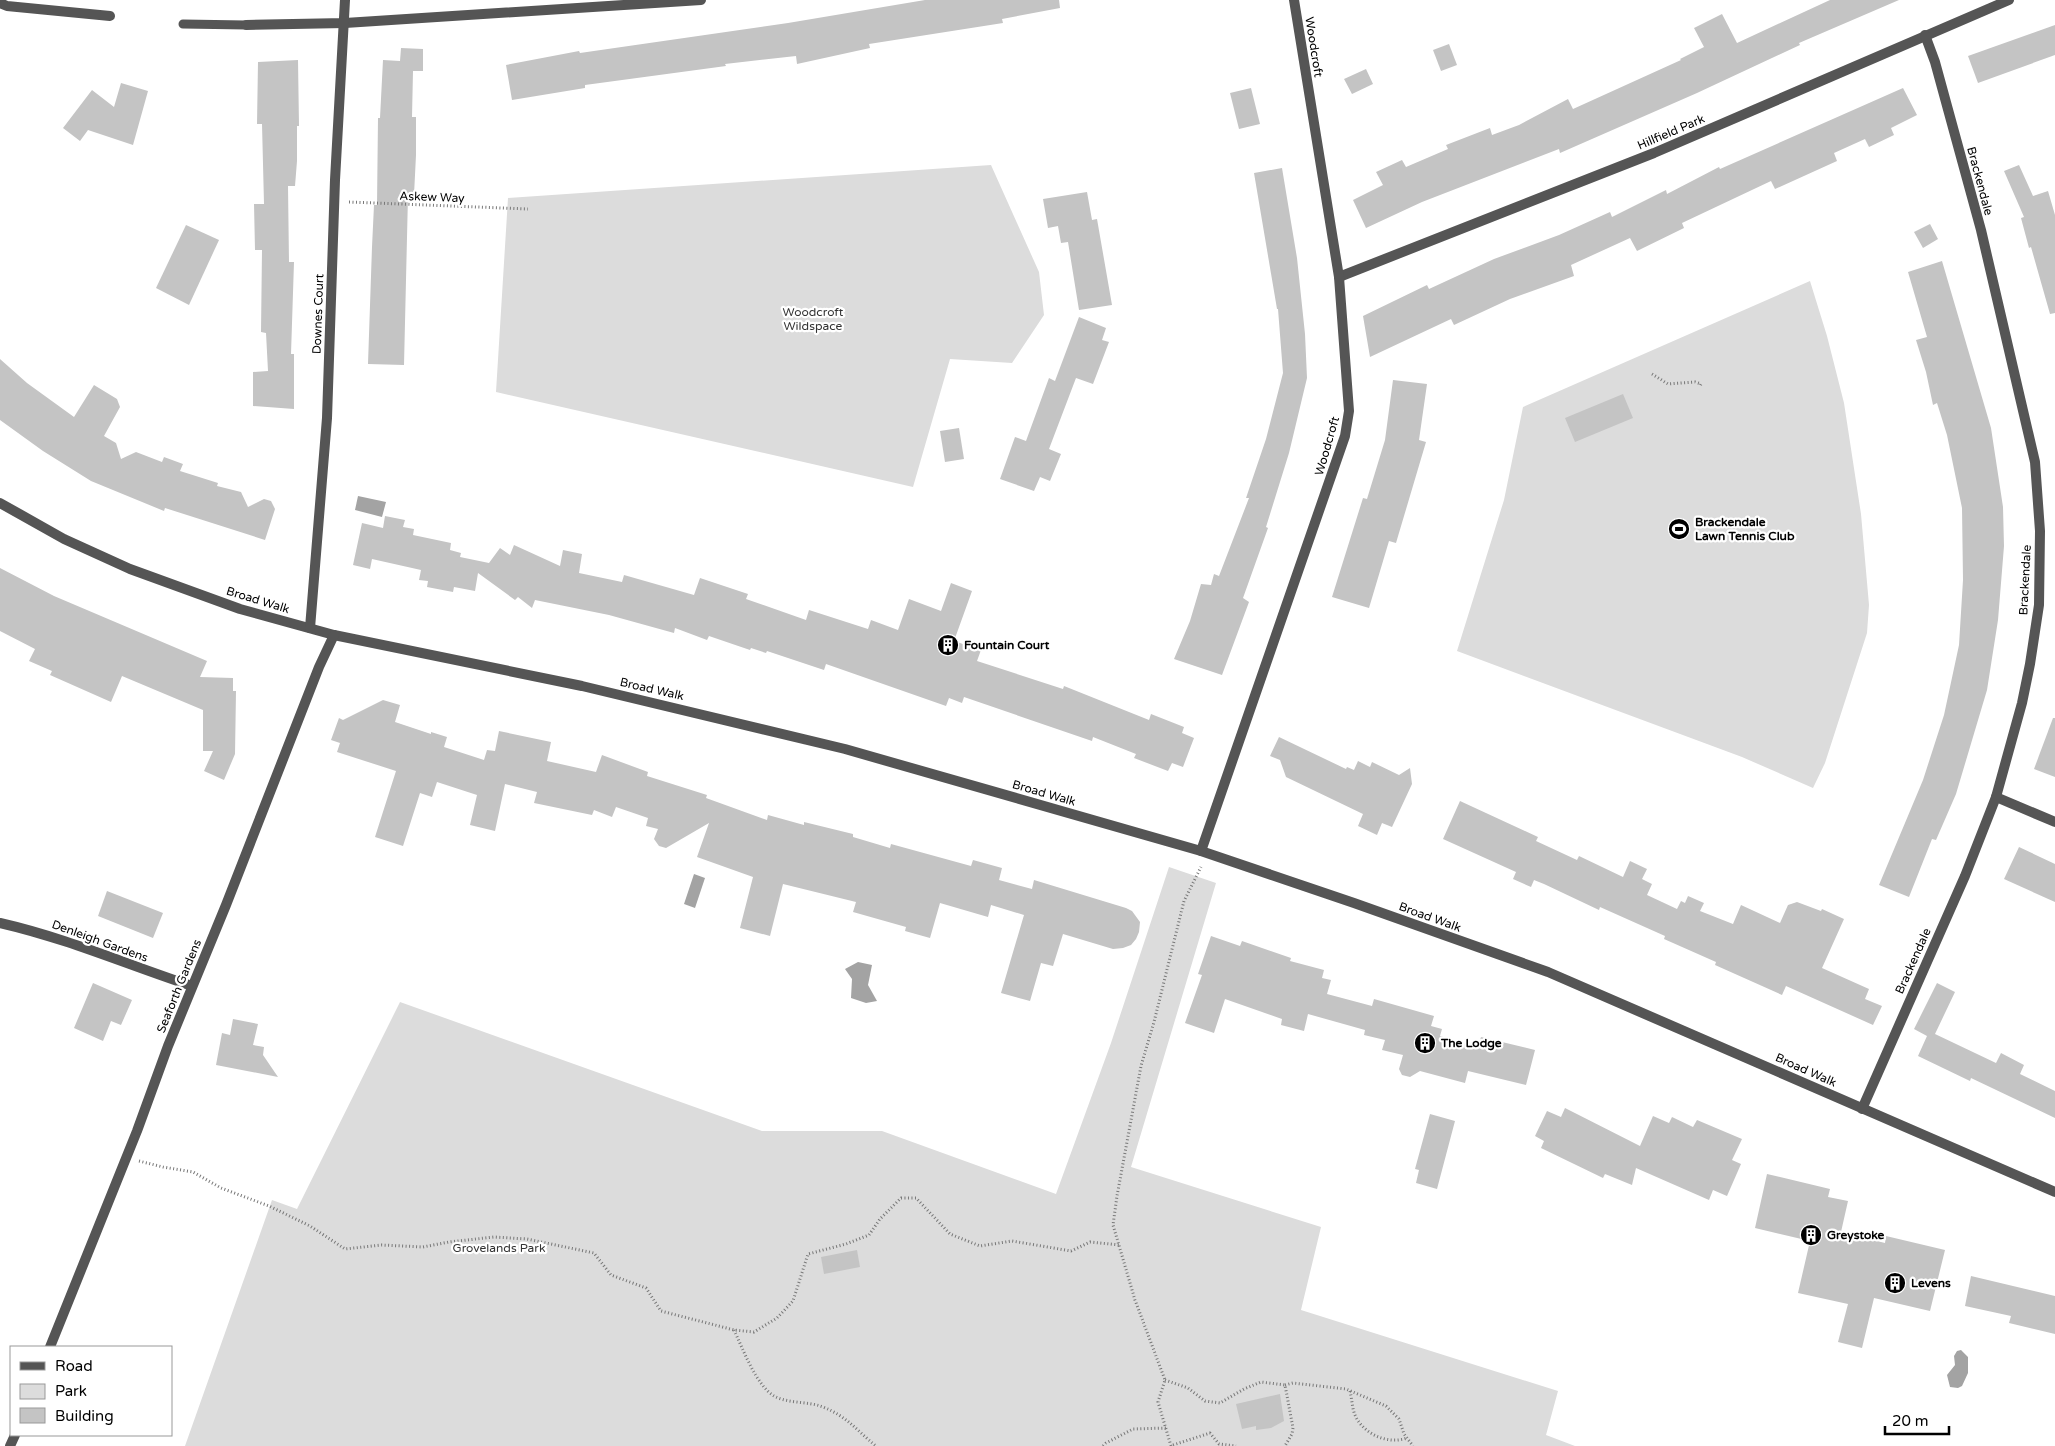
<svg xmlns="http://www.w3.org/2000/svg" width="2055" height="1446" font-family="'Varela Round',sans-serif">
<rect width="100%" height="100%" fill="#fff"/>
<g fill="#dcdcdc">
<path d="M991,165L1039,272L1044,315L1012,363L950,359L913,487L496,392L508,198Z"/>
<path d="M1810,281L1827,336L1844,403L1861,514L1869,605L1867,633L1825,763L1813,788L1742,757L1457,651L1504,500L1523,407Z"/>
<path d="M1169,867L1216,883L1131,1167L1321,1227L1301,1310L1558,1391L1546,1435L1575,1446H185L272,1200L297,1209L400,1002L762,1131H882L1056,1194L1111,1043Z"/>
</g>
<g fill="#a3a3a3">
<path d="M358,496L386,502L382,517L355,510Z"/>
<path d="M694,874L705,878L695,908L684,904Z"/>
<path d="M858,962L872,965L868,985L877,1001L866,1003L851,998L852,979L845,969Z"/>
<path d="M1961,1350L1968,1357V1373L1962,1386L1958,1388L1950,1387L1947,1375L1955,1365L1954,1356L1957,1351Z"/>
</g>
<g fill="#c4c4c4">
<path d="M925,0H1059L1060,8L1002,19L1003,23L869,44L870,48L797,64L796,56L725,64L726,66L585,85V88L512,100L506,65L579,51L580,53L788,23Z"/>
<path d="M1830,0H1899L1799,43L1800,45L1697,93L1560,153L1559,149L1422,202L1366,228L1353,200L1383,185L1376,172L1402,160L1406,167L1448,149L1446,145L1490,128L1492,135L1519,125L1568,99L1573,109L1681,60L1680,59L1704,47L1694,28L1722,14L1737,43Z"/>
<path d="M2055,25V55L1978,83L1968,56Z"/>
<path d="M1449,44L1457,65L1441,71L1433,50Z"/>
<path d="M401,48L423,49V71H413L412,117H416V155L414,195H408L404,365L368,364L372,247L374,205H377L378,118H380L383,60L400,61Z"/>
<path d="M298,60L299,126H297V161L295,186H288L289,262H294L291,354H294V409L253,406V372L268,371L266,333L261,332L262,250H255L254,204H264L262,124H257L258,62Z"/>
<path d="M1366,69L1373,84L1352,94L1344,79Z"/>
<path d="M121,83L148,91L133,145L88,130L80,141L63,128L92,90L114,107Z"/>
<path d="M1251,88L1260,124L1239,129L1230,93Z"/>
<path d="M1903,88L1917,115L1891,128L1894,135L1869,147L1865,139L1834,153L1837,161L1775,189L1771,181L1682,223L1684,228L1637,251L1630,238L1571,265L1574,276L1510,299L1454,325L1451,319L1370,357L1363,316L1427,285L1429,289L1494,259L1559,235L1610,212L1612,217L1666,190L1667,194L1719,167L1720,169Z"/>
<path d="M2019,165L2033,196L2048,191L2055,215V313L2050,314L2031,247L2029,248L2021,218L2024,217L2004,171Z"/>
<path d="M1282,168L1297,258L1305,334L1307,378L1289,453L1266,527L1268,528L1243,598L1249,602L1222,675L1174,659L1190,621L1201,584L1211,585L1214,574L1219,576L1249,498H1246L1266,439L1283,373L1278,309H1277L1254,173Z"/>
<path d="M1087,192L1092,220L1097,219L1112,305L1079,310L1068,242L1061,243L1058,226L1048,228L1043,199Z"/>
<path d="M1930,224L1938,239L1923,248L1914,232Z"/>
<path d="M186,225L219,240L189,305L156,288Z"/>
<path d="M1942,261L1991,428L2003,507L2004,546L1998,620L1987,690L1956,794L1936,840L1932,839L1909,897L1879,885L1923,780L1944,715L1959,645L1963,580L1962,508L1947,435L1937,403L1933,405L1926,372L1916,340L1927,337L1908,272Z"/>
<path d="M1079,317L1106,328L1102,340L1109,342L1093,384L1076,378L1049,449L1061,454L1050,481L1040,477L1034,491L1000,479L1015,437L1026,441L1049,378L1055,381Z"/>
<path d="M0,359L27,383L74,417L94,385L117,399L120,407L104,436L116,443L121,459L136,452L162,462L164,457L183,464L180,471L218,483L217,486L241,492L248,507L264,499L271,501L275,509L265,540L165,508L164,511L91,481L43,451L0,420Z"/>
<path d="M1393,380L1427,384L1419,440L1426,442L1396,543L1389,541L1369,608L1332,597L1363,498L1367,499L1385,440Z"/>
<path d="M1623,394L1633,418L1575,442L1565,418Z"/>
<path d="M959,428L964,459L945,462L940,431Z"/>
<path d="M385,516L405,520L403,527L414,529L413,535L451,543L450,550L461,553L460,557L489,563L500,548L510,555L514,545L560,566L563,550L582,554L579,573L622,582L624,575L694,595L700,578L748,594L746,599L806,620L809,610L868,629L871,620L898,630L909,599L941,611L951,583L972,591L954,641L981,650L977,661L1063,689L1064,686L1149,720L1151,714L1184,727L1182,733L1194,738L1183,767L1172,763L1168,771L1134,758L1136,754L1093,737L1092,741L964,697L962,703L949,698L946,706L826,664L824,670L767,651L766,653L751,648L750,650L709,636L707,640L675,628L674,633L609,615L535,600L532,608L518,597L515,600L478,573L475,591L454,587L453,592L427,587L428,581L419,580L421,570L372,559L370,569L353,565L362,523L383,528Z"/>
<path d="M0,568L54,596L207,661L200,677L233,678V691H236L235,754L224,780L204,771L213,751H203V710L122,676L111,702L50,675L52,671L29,661L35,649L0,631Z"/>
<path d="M383,700L400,705L395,722L431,734V732L447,737L444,747L484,760L487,750L495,751L499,731L551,742L547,761L596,772L602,755L648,772L647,776L707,795L706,798L767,820L768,815L804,825V822L853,834V837L890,848L891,844L971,866L973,860L1002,868L999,880L1032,889L1034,880L1126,908L1132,911L1140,922L1139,932L1136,939L1131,945L1123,948L1113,949L1063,934L1053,966L1041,963L1030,1001L1001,993L1024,915L991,905L988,917L940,903L930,938L905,931L906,927L853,912L856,902L783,884L770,936L740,928L753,877L697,857L709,823L666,848L659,846L654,839L658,829L646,826L648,818L616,807L612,817L594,810L592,815L534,803L537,792L505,784L495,831L470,825L477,795L437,782L432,797L420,793L403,846L375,837L396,771L337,752L340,743L331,740L339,718L343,720Z"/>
<path d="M2053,718H2055V777L2034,769Z"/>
<path d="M1279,737L1346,769L1347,767L1354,770L1358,761L1370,767L1372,762L1399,775L1410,768L1412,784L1392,827L1382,823L1377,835L1358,826L1363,814L1286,777L1280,760L1270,756Z"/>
<path d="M1460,801L1538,837L1536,841L1577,860L1579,856L1623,877L1630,861L1647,869L1642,879L1652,884L1647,895L1677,909L1681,901L1685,903L1688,896L1704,903L1700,911L1733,924L1741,905L1780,923L1788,905L1797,902L1821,911L1822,909L1844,919L1822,968L1869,989L1865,999L1882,1006L1873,1025L1786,986L1782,995L1715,965L1716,962L1664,939L1665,936L1600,907L1599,910L1544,884L1534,880L1531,887L1513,879L1516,872L1443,839Z"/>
<path d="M2019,847L2055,864V902L2004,879Z"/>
<path d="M107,891L163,913L153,938L98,916Z"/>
<path d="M1211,936L1240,946L1242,941L1291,958L1290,961L1324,970L1322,978L1331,980L1327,994L1372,1006L1374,999L1434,1016L1431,1026L1442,1029L1440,1036L1478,1047L1481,1037L1535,1050L1526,1085L1468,1071L1465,1083L1420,1071L1410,1077L1402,1075L1399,1069L1403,1055L1382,1050L1385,1040L1364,1035L1365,1030L1308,1014L1304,1031L1281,1025L1282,1019L1225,999L1214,1033L1185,1023L1202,975L1198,974Z"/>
<path d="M93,983L132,1000L121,1025L111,1021L103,1041L74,1028Z"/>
<path d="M1937,983L1955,992L1935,1034L1996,1063L2001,1053L2024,1065L2020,1074L2055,1091V1118L1971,1078L1970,1081L1918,1056L1927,1036L1914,1029Z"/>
<path d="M233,1019L258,1024L253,1045L264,1047L263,1055L278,1077L216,1065L222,1033L230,1035Z"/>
<path d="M1565,1108L1640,1146L1653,1116L1669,1123L1672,1117L1693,1127L1697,1120L1742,1139L1732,1160L1741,1164L1727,1196L1713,1190L1709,1200L1636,1168L1632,1185L1605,1174L1603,1178L1541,1148L1544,1141L1535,1136L1547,1111L1561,1117Z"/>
<path d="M1430,1114L1455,1121L1437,1189L1416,1183L1419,1170L1415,1169Z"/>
<path d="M1767,1174L1830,1189L1828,1197L1848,1201L1841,1232L1885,1243L1886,1236L1945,1250L1930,1311L1874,1298L1862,1348L1838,1342L1848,1304L1798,1293L1810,1241L1755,1228Z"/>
<path d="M857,1250L860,1267L824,1274L821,1257Z"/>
<path d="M1971,1276L2055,1296V1334L2009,1323L2011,1316L1965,1306Z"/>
<path d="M1280,1394L1284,1421L1271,1428L1256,1430V1426L1242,1429L1236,1404Z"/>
</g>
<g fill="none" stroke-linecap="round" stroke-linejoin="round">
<g stroke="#777" stroke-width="3" stroke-dasharray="1 2.5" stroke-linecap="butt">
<path d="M349,202L528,209"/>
<path d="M1652,374L1668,384L1695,382L1701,384L1700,386"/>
<path d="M139,1161L163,1167L193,1172L221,1188L269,1206L310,1226L345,1249L382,1245L423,1247L449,1242L494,1237L527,1239L594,1253L611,1275L646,1288L661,1311L734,1330L754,1332L777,1318L793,1301L808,1254L846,1244L869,1235L880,1219L901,1198H916L950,1234L980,1246L1012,1241L1071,1251L1090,1242L1120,1245"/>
<path d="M734,1330C743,1349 756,1385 774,1396C789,1404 808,1401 823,1407C848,1417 856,1430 876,1446"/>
<path d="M1165,1380L1188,1388L1205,1401L1220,1403L1244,1389L1261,1382L1285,1385L1293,1428L1292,1434L1285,1446"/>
<path d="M1285,1385L1293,1383L1346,1389L1386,1406L1399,1419L1404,1434L1413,1446"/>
<path d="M1350,1391C1352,1399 1352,1408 1355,1415C1363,1434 1388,1445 1407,1438"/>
<path d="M1173,1445L1210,1433L1219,1444L1236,1446"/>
<path d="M1103,1446L1106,1443L1133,1429L1167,1428"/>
<path d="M1171,1446L1158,1402L1165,1380L1135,1300L1113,1225L1117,1196L1141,1066L1154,1022L1184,901L1201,867"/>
</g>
<path stroke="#555" stroke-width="9" d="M183,24L246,25"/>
<g stroke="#555" stroke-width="10">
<path d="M0,3L7,6L110,16"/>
<path d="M246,25L345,23L701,0"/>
<path d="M1339,277L1654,153L2009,0"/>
<path d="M0,503L64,539L130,569L240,609L334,635L582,686L845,749L1201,851L1354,903L1548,972L2055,1192"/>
<path d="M310,628L327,418L335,180L345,0"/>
<path d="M1996,797L2055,822"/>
<path d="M1201,851L1345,436L1349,411L1339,277L1294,0"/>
<path d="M0,923C66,938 128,965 192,986"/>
<path d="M1862,1109L1965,876L1996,797L2022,703L2030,664L2039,605L2040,531L2035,462L1981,230L1935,62L1925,35"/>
<path d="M50,1347L137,1131L168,1046L226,905L319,667L334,635"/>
<path d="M10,1446L15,1435"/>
</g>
</g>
<defs>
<g id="stadium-disc" transform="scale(1.125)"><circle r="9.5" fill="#000" stroke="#fff"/><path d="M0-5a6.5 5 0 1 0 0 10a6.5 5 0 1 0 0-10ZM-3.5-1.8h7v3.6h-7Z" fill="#fff"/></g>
<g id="building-disc" transform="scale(1.125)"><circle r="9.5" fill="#000" stroke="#fff"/><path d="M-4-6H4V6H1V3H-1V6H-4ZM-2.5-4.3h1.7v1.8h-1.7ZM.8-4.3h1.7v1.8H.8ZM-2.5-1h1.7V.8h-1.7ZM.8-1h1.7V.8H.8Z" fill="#fff"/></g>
</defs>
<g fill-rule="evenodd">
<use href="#stadium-disc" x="1679" y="529"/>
<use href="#building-disc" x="948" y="645"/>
<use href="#building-disc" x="1425" y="1043"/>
<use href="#building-disc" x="1811" y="1235"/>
<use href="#building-disc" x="1895" y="1283"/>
</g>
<g text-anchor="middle" stroke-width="4.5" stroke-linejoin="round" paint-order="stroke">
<g font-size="12" fill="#000" stroke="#fff">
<text transform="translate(1314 47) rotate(81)" y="4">Woodcroft</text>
<text transform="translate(1671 132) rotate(-23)" y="4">Hillfield Park</text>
<text transform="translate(1980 181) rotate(75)" y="4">Brackendale</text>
<text transform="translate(432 197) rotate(2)" y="4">Askew Way</text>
<text transform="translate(318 314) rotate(-88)" y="4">Downes Court</text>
<text transform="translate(1327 446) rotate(-74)" y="4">Woodcroft</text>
<text transform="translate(2025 580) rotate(-87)" y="4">Brackendale</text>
<text transform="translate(258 600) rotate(17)" y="4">Broad Walk</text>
<text transform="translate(652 689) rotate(13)" y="4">Broad Walk</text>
<text transform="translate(1044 793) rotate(16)" y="4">Broad Walk</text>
<text transform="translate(1430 917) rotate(20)" y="4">Broad Walk</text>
<text transform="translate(100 941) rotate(20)" y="4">Denleigh Gardens</text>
<text transform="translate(1913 961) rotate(-66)" y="4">Brackendale</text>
<text transform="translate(179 986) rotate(-68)" y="4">Seaforth Gardens</text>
<text transform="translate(1806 1070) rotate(24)" y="4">Broad Walk</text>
</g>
<g font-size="12" fill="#333" stroke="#fff">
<text x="813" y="316">Woodcroft<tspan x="813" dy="14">Wildspace</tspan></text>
<text x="499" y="1252">Grovelands Park</text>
</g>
<g font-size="12" font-weight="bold" fill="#000" stroke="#fff" text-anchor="start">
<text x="1695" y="526">Brackendale<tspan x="1695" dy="14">Lawn Tennis Club</tspan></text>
<text x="964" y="649">Fountain Court</text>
<text x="1441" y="1047">The Lodge</text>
<text x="1827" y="1239">Greystoke</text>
<text x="1911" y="1287">Levens</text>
</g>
</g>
<rect x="10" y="1346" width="162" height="90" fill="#ffffff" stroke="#999999"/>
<rect x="20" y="1362" width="25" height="8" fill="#555555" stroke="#999999"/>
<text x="55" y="1371" font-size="15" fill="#000000">Road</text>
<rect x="20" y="1384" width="25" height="15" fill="#dcdcdc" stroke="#999999"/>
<text x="55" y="1396" font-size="15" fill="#000000">Park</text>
<rect x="20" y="1408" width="25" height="15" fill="#c4c4c4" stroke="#999999"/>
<text x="55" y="1421" font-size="15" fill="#000000">Building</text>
<path d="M1885 1426v8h64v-8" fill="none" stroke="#000000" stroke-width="2.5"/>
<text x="1892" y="1426" font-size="15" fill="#000000" stroke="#ffffff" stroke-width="4" paint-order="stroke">20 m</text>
</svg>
